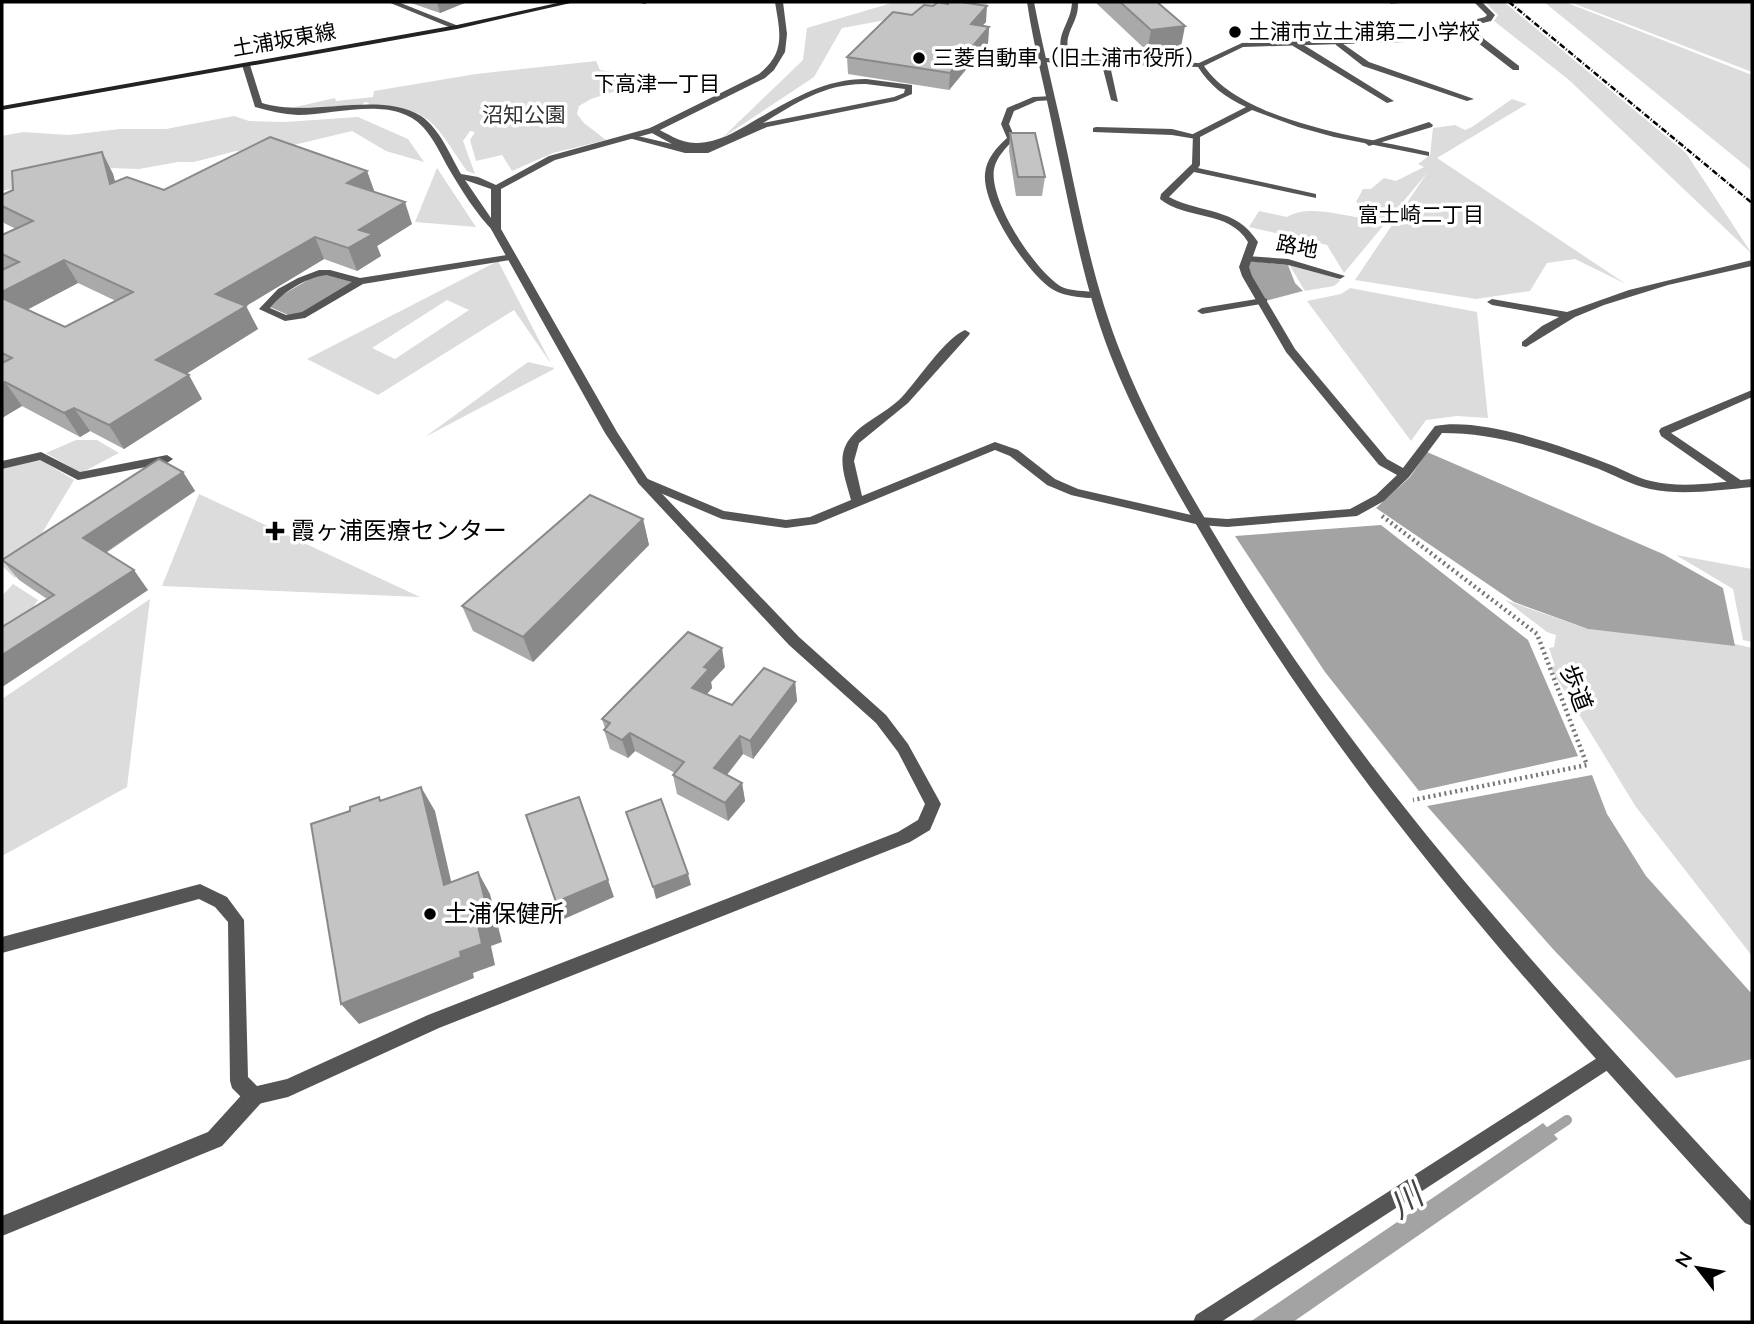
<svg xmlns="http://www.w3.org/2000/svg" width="1754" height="1324" font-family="'Nunito Sans','Noto Sans JP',sans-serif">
<rect width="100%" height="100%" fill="#fff"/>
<g fill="#dcdcdc" fill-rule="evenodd">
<path d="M895,2H988L986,9L891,19L842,28L814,77L722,138L803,60L807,28Z"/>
<path d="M1485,2H1504L1686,153L1752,254L1569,80L1494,21L1498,15Z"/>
<path d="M1544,2H1565L1752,75V171Z"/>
<path d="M1570,2H1752V72Z"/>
<path d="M596,61L600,70L631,75L628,83L634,85L591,99L579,106L577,114L584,123L606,140L553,153L512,171L502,155L476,161L470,140L475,132L470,131L463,141L475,174L467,171C433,122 432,107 368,106L369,103L365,102L362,105L291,108L335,98L336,101L373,97L374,91L476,74Z"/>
<path d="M1512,99L1527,104L1437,158L1626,284L1575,259L1547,263L1530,291L1476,299L1355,280L1427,173L1344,273L1327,245L1249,227L1259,211L1287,217C1308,204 1343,216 1367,219L1373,210L1356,202L1363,189H1371L1384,178L1396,181L1424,167L1418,164L1430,155L1433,128L1455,125L1465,130L1472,127Z"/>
<path d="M234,116L249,121L285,122L358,117L408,139L424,162L386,151L352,131L256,154L236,151L194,162H178L139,169L110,168L2,191V136L23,132L69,135L120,129H166Z"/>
<path d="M437,168L476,227L415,222Z"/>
<path d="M498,261L554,369L425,437L528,362L554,368L514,310L378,395L307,359ZM447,300L469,310L395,359L372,348Z"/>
<path d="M1290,266L1337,278L1340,281L1334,286L1305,291Z"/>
<path d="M1350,288L1477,312L1488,418L1457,416L1426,420L1411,441L1307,301L1341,294Z"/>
<path d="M76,440H97L119,453L81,473L46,453Z"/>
<path d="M39,459L74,480L15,578L2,566V469Z"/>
<path d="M199,494L420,597L162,586Z"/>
<path d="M1676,555L1752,569V642L1743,640L1733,589Z"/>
<path d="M13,584L38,600L3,653L2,596Z"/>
<path d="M150,599L127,787L2,856V699Z"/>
<path d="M1505,600L1588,629L1735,644L1752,648V956L1636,807L1550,667L1555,666L1549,648L1554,647L1556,635L1547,632Z"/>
</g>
<g fill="#a3a3a3">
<path d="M1249,261L1288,265L1295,283L1303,291L1265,301L1249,276Z"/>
<path d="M323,274L354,282L304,313L288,315L270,307L272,301L313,277Z"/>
<path d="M1427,452L1663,554L1723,588L1735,646L1588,629L1514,602L1376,508L1410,477Z"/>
<path d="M1381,525L1528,640L1578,756L1419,791L1325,672L1235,536Z"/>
<path d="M1592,775L1607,814L1646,876L1752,994V1059L1676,1078L1552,948L1427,806Z"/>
<path d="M1543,1123L1558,1139L1293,1322H1250Z"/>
</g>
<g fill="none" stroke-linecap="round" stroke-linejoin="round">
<path stroke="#a3a3a3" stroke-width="10" d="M1543,1136L1567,1120"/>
<path stroke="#777" stroke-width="4.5" stroke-dasharray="2 3.5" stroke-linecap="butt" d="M1382,516L1537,634L1587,765L1413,800"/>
<g fill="#555" fill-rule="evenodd">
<path d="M1460,25H1466L1519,66V70H1513L1460,29Z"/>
<path d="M1339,41L1369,62L1474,99L1467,101L1363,66L1336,45L1335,43Z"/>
<path d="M1293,42H1299L1394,101L1387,103L1293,46Z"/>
<path d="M1105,59L1109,61L1118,102L1111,100L1101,61Z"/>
<path d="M866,79L912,85V94L896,101L767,127L708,153H685L625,137L629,134L672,144L650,132V128L653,127C668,133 680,144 698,143C718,142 736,132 752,122C790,101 822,79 866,79ZM866,84L905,89L904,93L894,97L763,123C796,103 826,83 866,84Z"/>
<path d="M1429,122L1433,125L1432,127L1369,146L1365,143Z"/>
<path d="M1096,127L1172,129L1200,136L1196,139L1172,135L1093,132V128Z"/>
<path d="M513,254L516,255V259L363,284L305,318L285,321L259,309L278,289L298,278L319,270H330L360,278ZM326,275L352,282L302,312L286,315L270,308C283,292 305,278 326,275Z"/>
<path d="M1247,256L1288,259L1345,276L1340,279L1288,265L1244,261V257Z"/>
<path d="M1752,260V266L1668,285L1604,305L1575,317L1526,347L1522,346V342L1542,326L1559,317L1492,305L1487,302L1492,299L1567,312L1629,290Z"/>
<path d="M1263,298L1267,299V303L1202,314L1197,311L1202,308Z"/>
<path d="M1752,390V397L1671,433L1742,481L1744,484L1742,487H1734L1661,436L1659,431L1661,428Z"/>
<path d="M41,452L80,472L167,455L173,459L167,463L78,480L40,460L2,469V461Z"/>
</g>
<g fill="#555" fill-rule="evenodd">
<path d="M388,2H398L461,27L454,29Z"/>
<path d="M635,2H649L645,4Z"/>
<path d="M775,2H783L787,34L785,52L774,70L765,78L656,132L555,160L501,189V229L496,232L493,231C475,212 462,191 449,169C441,155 434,139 423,127C393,95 336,115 298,115C283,114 269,111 255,107L242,65L246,63L250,65L262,103C310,118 381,90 421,116C440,129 450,155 461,174L478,177L496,185L549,156L650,128L759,74C786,52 780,33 775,2ZM465,180L491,189V218Z"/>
<path d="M1072,2H1078C1079,26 1061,31 1070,59L1199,63L1242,43L1406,38L1485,17L1487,15L1474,2H1482L1495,15L1491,21L1406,42L1243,47L1204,66C1243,123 1364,137 1429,152V156L1334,137L1298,127L1252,110L1200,137V165L1198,168L1316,194V198L1194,172L1169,197C1202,214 1236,207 1258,242L1249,267L1252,276L1295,349L1387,459L1403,468L1435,426C1483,417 1565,447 1611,465C1624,470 1637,478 1651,481C1683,489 1720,482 1752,479V487C1719,490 1683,496 1650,489C1632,485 1616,476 1599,469C1548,450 1497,433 1442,433L1409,477L1384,501L1357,516L1227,527L1200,525L1071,495L1047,485L1010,456L995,450L816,524L786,528L722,519L639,484L637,481L639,478L643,477L724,511L786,520L810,517L851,500C847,484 838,463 845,447C855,424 885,415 902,397C918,380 945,338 965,330L970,333L969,335L908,403L859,443L854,461L862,496L995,442L1018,450L1055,479L1078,489L1200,517L1227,519L1350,509L1376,495L1397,475L1379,465L1286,352L1242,276L1239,267L1248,242C1228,209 1187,221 1160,199L1161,194L1192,164L1193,134L1246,107C1225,97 1210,86 1198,67L1040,62V58H1063C1054,33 1071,25 1072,2Z"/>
<path d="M1054,96V100L1037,101L1014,111L1009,124L1015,138C1006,148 997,156 994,169C989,201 1034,269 1060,286C1071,292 1085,290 1098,293L1099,295C1093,299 1086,298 1078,297C1070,296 1060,294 1052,289C1027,273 982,205 985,174C986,159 996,148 1007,138L1001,124L1007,108L1033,97Z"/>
<path d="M1608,1051L1614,1054L1617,1060L1614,1066L1221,1322H1193L1196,1315Z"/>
<path d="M254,1087L261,1089L263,1096L261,1103L222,1146L2,1236V1216L208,1132L247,1089Z"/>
</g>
<g fill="#555" fill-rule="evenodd">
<path d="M1027,2H1034C1044,54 1057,104 1068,156C1082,223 1096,292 1122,356C1149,425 1187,489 1225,552C1371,792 1562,997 1752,1202V1226L1745,1223C1554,1015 1362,805 1217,560C1178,494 1138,426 1110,354C1084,287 1071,214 1056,144C1047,96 1034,49 1027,2Z"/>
<path d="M496,226L501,229L617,432L647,478L799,637L886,715L908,744L941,804L930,830L910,842L439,1028L288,1097L254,1105L247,1103L232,1088L230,1081L228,922L215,907L199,899L2,953V937L200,884L227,897L244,920L248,1077L257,1086L287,1079L428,1015L898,832L918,820L925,804L898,752L876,723L789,645L639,484L605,433L491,229Z"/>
</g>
<path fill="#222" fill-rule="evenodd" d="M562,2H575L457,29L2,110V106L457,25Z"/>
<path stroke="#000" stroke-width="2.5" stroke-dasharray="6 2 1 2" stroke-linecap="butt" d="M1509,2L1752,203"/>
</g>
<g fill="#a9a9a9" fill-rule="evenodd">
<path d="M408,2H467L440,13Z"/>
<path d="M1095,2H1157L1181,47L1147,51Z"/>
<path d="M986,22L982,25L989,27L988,43L949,90L848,74L847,57Z"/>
<path d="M1010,133L1045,177L1042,196H1016L1009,151Z"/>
<path d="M102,152L113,174L115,182L164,190L367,171L374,192L412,224L377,246L381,256L357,271L324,259L246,306L258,329L186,374L202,399L124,449L90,431L80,437L22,406L2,418V235L16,229L4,223L2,219V195ZM78,283L116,301L65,327L27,310Z"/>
<path d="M183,472L195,491L106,553L148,590L2,687V627L47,599L19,580L2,560Z"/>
<path d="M643,519L649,545L533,662L473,631L462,606Z"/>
<path d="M725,667L711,682L712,688L707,694L732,705L795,682L797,701L753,759L743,754L727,775L742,783L745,801L728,821L677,794L673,775L675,773L635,751L628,758L610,749L604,730L605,728L602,719Z"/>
</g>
<g fill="#898989">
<path d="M437,2H467L440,13Z"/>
<path d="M1391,2H1410L1390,4Z"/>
<path d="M987,6L986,22L970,40L971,24Z"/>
<path d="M1185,26L1181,47L1147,51L1151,30Z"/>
<path d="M989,27L988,43L949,90L950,73Z"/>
<path d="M102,152L113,174L122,207L110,184Z"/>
<path d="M367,171L375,193L347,183Z"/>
<path d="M405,202L412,224L377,246L381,256L357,271L348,248L359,230Z"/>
<path d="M315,237L324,259L246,306L258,329L170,384L156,360L216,294Z"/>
<path d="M64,260L78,283L11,318L2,305V292Z"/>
<path d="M189,375L202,399L124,449L109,425Z"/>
<path d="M5,382L22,406L2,418V384Z"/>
<path d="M74,408L90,431L80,437L64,413Z"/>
<path d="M183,472L195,491L97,558L83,538Z"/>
<path d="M643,519L649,545L533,662L523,637Z"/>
<path d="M134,570L148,590L2,687V655Z"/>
<path d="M722,648L725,667L711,682L712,688L696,707L692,688L704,667Z"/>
<path d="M795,682L797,701L753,759L750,741Z"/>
<path d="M630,733L635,751L628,758L622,740Z"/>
<path d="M740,736L743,754L717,787L714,768Z"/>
<path d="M742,783L745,801L728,821L725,803Z"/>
<path d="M421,787L435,811L457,907L444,885Z"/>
<path d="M579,797L614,897L564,919L556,902Z"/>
<path d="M478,872L490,894L502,942L491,946L495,965L473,973L474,978L359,1024L341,1004L460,952L478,925Z"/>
<path d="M688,874L691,885L656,899L653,887Z"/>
</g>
<g fill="#c4c4c4" stroke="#898989" stroke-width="2">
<path d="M938,2L948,4L949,2H961L987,6L971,24L989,27L950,73L847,57L893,12L912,15L924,5L933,6Z"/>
<path d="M1120,2H1157L1185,26L1151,30Z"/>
<path d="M1010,133H1035L1045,177H1018Z"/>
<path d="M270,137L367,171L347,183L405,202L359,230L373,234L348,248L315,237L216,294L246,306L156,360L189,375L109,425L74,408L64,413L5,382L2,384V363L12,358L2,353V298L65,327L133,292L64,260L2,292V270L19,262L2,254V235L33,221L2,206V195L13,190L12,171L102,152L110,184L127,177L164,190Z"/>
<path d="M159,459L183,472L83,538L134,570L2,655V627L54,595L2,560Z"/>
<path d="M590,495L643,519L523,637L462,606Z"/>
<path d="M688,632L722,648L704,667L709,669L692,688L732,705L764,668L795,682L750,741L740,736L714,768L742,783L725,803L673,775L684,762L630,733L622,740L604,730L610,723L602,719Z"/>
<path d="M421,787L444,885L478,872L490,920L478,925L482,944L460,952L461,957L341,1004L311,824L350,811V807L379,797L380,801Z"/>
<path d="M579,797L608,880L556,902L526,815Z"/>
<path d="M661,799L688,874L653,887L626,812Z"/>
</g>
<g fill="#000" stroke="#fff" stroke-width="2.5">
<circle cx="1235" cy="32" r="7"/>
<circle cx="919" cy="58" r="7"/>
<path d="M271.5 520.5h7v7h7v7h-7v7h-7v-7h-7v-7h7z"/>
<circle cx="430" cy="914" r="7"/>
</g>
<g text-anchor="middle" stroke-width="7" stroke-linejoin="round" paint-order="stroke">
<g font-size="21" fill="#000" stroke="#fff" text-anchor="start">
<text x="1249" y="39">土浦市立土浦第二小学校</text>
<text x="933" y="65">三菱自動車（旧土浦市役所）</text>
</g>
<g font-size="21" fill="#000" stroke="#fff">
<text transform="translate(284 40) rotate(-10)" y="7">土浦坂東線</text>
<text transform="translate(1297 247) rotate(11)" y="7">路地</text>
</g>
<g font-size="21" fill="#000" stroke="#fff">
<text x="657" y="91">下高津一丁目</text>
<text x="1421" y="222">富士崎二丁目</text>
</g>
<g font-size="21" fill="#333" stroke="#fff">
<text x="524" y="122">沼知公園</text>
</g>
<g font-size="24" fill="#000" stroke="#fff" text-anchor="start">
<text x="291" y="539">霞ヶ浦医療センター</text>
<text x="444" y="922">土浦保健所</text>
</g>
<g font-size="24" fill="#000" stroke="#fff">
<text transform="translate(1576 688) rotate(69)" y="8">歩道</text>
</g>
<g font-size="32" font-style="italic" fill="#444" stroke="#fff">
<text transform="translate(1406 1201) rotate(-35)" y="11">川</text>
</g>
</g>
<rect width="1754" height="1324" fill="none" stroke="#000000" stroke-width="7"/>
<g transform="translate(1698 1268) rotate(301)" stroke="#ffffff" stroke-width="5" paint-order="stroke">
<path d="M0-5L12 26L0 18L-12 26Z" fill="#000000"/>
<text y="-10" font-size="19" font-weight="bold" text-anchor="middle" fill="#000000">N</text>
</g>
</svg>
